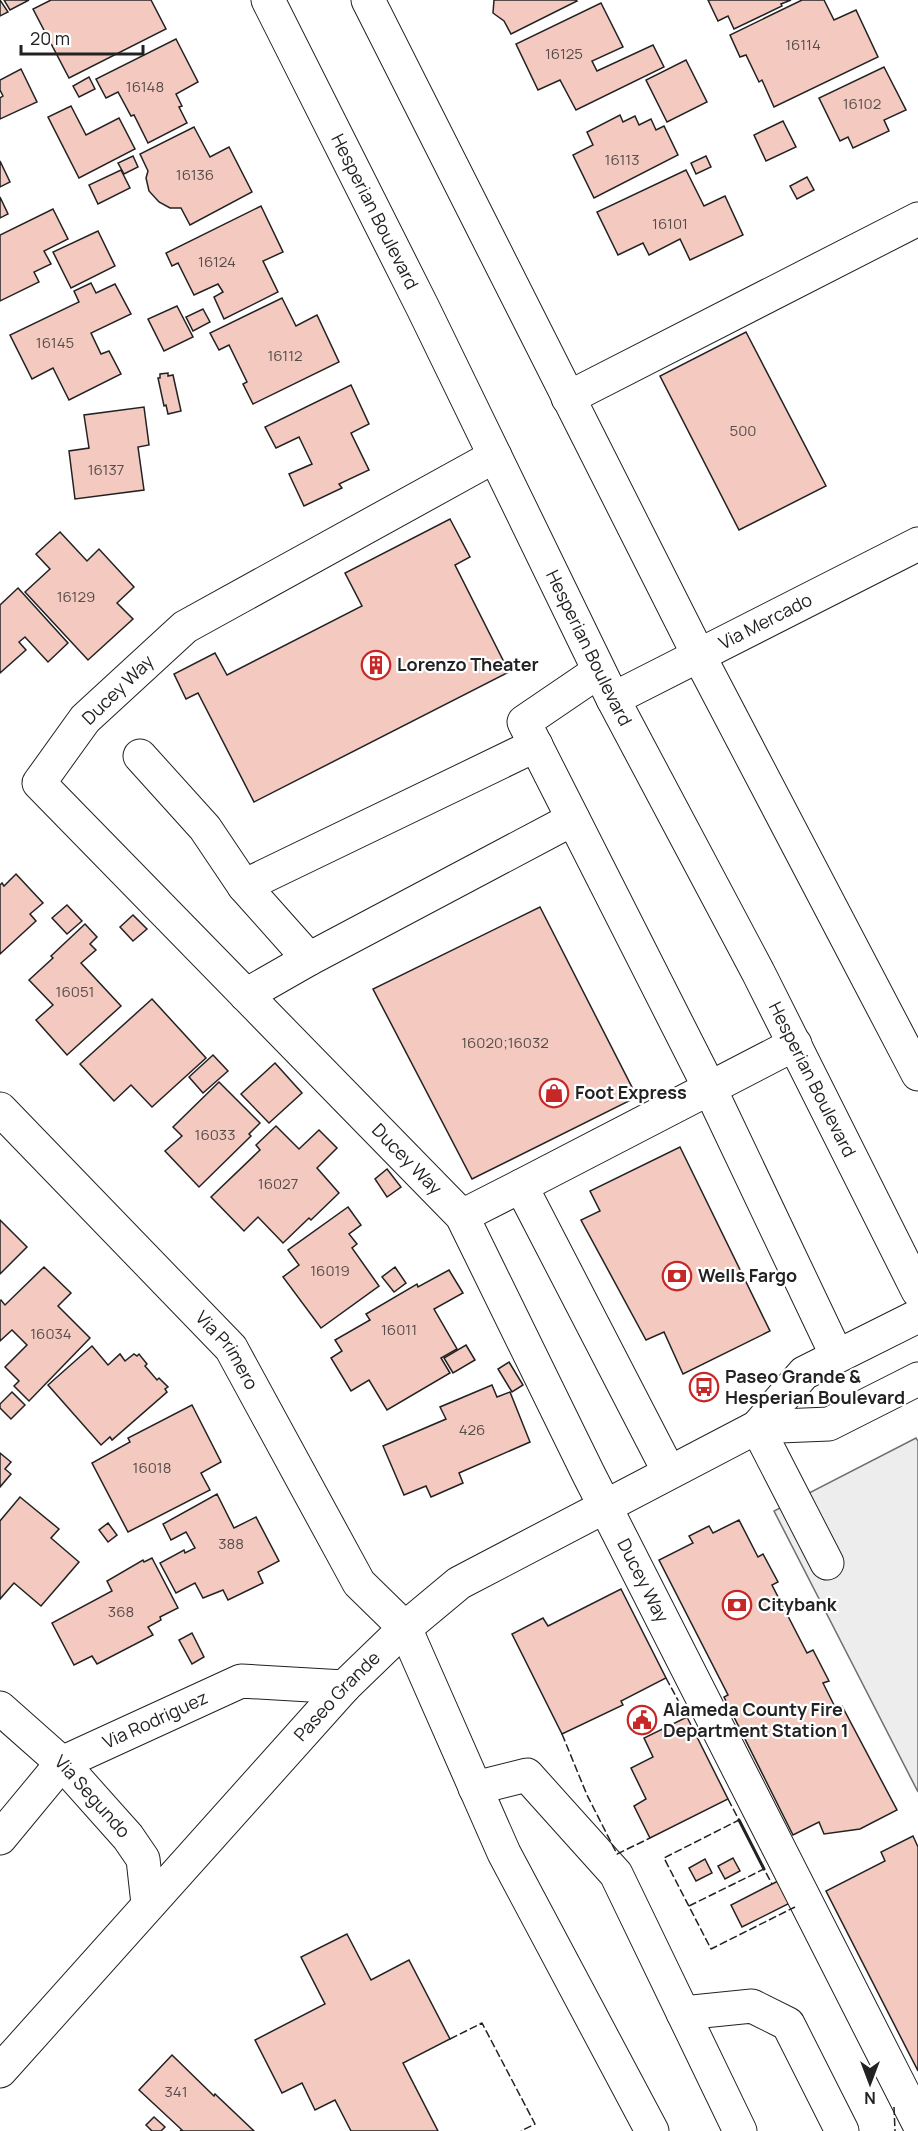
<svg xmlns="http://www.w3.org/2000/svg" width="918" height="2131" font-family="Manrope,sans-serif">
<rect width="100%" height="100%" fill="#fff"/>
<path fill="#ededed" stroke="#6f6f6f" stroke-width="1.5" d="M916,1438L918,1441V1792L774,1511Z"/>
<g fill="#f3c9c0" stroke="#222" stroke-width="1.5">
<path d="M0,0L8,12L0,16Z"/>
<path d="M4,0H29L10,10Z"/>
<path d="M51,0H151L166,29L69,78L33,9Z"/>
<path d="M494,0H576L577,1L511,34L504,21L493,13Z"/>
<path d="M708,0H791L781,4L782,6L734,29L728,16L718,21Z"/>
<path d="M802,0H824L834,20L856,10L878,57L774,107L762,80L759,82L746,55L740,57L730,35Z"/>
<path d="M601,3L623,47L592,61L597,71L653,45L664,67L576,110L560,80L538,90L516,44Z"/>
<path d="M176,39L198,82L176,94L182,106L179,107L187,123L148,143L134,115L131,116L118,92L106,98L96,79Z"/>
<path d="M686,60L707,102L667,122L646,80Z"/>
<path d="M884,67L906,110L884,120L889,131L853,148L848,137L840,141L819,98Z"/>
<path d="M21,69L37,102L0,119V98L3,96L0,90V80Z"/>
<path d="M89,77L95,89L79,97L73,86Z"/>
<path d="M71,106L86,135L119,118L135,149L79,178L48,117Z"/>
<path d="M620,115L623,122L635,116L639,125L651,119L656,130L664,126L678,155L594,198L573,155L593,145L587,132Z"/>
<path d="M783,121L796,147L766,161L754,135Z"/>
<path d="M194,127L210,157L229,147L252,192L190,225L181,208H170L159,202L149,191L146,178L148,171L140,154Z"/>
<path d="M133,156L138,167L124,174L118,163Z"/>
<path d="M706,156L711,167L696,174L691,163Z"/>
<path d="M0,161L10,182L0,187Z"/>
<path d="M121,170L130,188L98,204L89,185Z"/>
<path d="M686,170L704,206L725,196L743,235L690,260L680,239L649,255L643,243L618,255L597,212Z"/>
<path d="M807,177L814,190L797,199L790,186Z"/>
<path d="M0,197L8,214L0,218Z"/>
<path d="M261,206L283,252L263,261L278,292L224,319L214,297L223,292L218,284L194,295L178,263L172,266L166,253Z"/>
<path d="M53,209L68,239L44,251L51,264L34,272L39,282L0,301V235Z"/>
<path d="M98,231L115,266L71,288L53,252Z"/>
<path d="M91,283L96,293L115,284L131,314L91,333L101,354L109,351L121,374L69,400L53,368L32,379L10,335L79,302L74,291Z"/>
<path d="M282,298L296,326L317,315L339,362L253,404L243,384L247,382L229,345L219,350L210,333Z"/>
<path d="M177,306L193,337L164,351L148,319Z"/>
<path d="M203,309L210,322L193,331L186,317Z"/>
<path d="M746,332L826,486L739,530L660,376Z"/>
<path d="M168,373V376L173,375L181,411L168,414L166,405L164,406L158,378H160V374Z"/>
<path d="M351,385L369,424L351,433L369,470L339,484L342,488L304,506L289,474L312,464L299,437L276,448L265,427Z"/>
<path d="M144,407L149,445L138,447L144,490L75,499L69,451L89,448L84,415Z"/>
<path d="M450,519L470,557L455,565L509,672L254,802L198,693L186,699L174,674L215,653L227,675L362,606L345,573Z"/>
<path d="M60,532L87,561L99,549L134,587L117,603L133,619L88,660L25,592L50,569L36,554Z"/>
<path d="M18,588L68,643L48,662L25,637L19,642L26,650L0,673V605Z"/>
<path d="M16,874L43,903L30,914L36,921L0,954V885L2,883L4,886Z"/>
<path d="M67,905L82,921L67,934L52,918Z"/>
<path d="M540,907L637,1097L472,1179L373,989Z"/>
<path d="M133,915L147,929L133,941L120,927Z"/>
<path d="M85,924L97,937L90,944L96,950L81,963L121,1006L67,1055L36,1020L53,1005L29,980L53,958L51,956Z"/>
<path d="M152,999L206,1058L152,1107L131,1085L114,1101L80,1064Z"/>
<path d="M213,1055L228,1071L203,1093L189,1077Z"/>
<path d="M275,1063L302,1093L269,1123L241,1094Z"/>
<path d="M219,1082L260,1123L249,1134L251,1136L199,1187L165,1151L182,1136L173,1127Z"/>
<path d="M276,1126L299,1149L319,1130L337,1148L317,1168L339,1193L311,1220L309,1218L283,1243L258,1217L244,1231L211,1197L260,1150L256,1145Z"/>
<path d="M680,1147L770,1331L683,1374L664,1332L646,1340L581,1220L600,1211L590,1191Z"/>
<path d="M387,1169L401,1187L387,1197L375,1179Z"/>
<path d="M348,1207L361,1225L349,1234L357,1244L352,1248L379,1286L321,1328L283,1277L299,1265L288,1250Z"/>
<path d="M0,1220L27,1247L0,1274Z"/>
<path d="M44,1267L71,1293L58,1306L90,1338L29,1401L14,1386L19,1381L5,1367L27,1345L12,1330L0,1341V1301L1,1300L5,1305Z"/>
<path d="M395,1267L406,1283L394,1292L382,1277Z"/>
<path d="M449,1270L463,1293L434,1309L457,1349L441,1358L450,1373L387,1410L369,1380L351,1391L331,1358L342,1351L335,1340L370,1320L366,1314L417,1284L418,1287Z"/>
<path d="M466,1345L475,1360L453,1373L444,1358Z"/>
<path d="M92,1346L108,1365L120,1354L125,1361L134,1354L137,1356L139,1354L147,1364L145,1366L157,1380L159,1378L168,1387L165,1389L167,1392L112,1440L110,1437L101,1445L48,1385Z"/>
<path d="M509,1362L523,1385L512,1392L498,1369Z"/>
<path d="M492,1385L497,1397L510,1392L530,1442L459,1473L463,1483L431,1497L426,1486L404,1495L383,1446L446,1419L440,1407Z"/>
<path d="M12,1392L25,1405L11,1419L0,1408V1404Z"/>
<path d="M192,1405L221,1462L201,1473L210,1490L128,1532L92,1463L130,1442L128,1438Z"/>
<path d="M0,1453L11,1462L5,1469L11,1474L0,1487Z"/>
<path d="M217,1494L234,1528L256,1517L279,1561L258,1572L263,1583L228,1600L223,1590L203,1598L195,1583L176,1593L160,1563L184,1550L185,1553L195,1548L186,1532L171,1540L163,1524Z"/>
<path d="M20,1497L59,1529L51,1538L79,1562L41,1606L14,1583L0,1599V1521Z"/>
<path d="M739,1520L758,1557L763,1554L778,1582L772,1585L807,1653L813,1650L829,1681L823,1683L836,1709L842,1706L897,1810L860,1829L824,1834L819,1822L793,1835L724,1697L728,1695L659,1560L693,1543L689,1536L709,1526L713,1533Z"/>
<path d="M108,1523L117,1535L108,1542L99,1530Z"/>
<path d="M152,1558L178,1608L160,1617L161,1620L148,1627L153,1635L97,1664L92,1656L74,1665L52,1623L112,1591L107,1581L143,1560L144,1562Z"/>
<path d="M621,1589L666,1678L621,1701L623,1705L562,1734L512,1634L543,1618L548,1626Z"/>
<path d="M192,1633L204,1657L192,1664L179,1640Z"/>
<path d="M687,1717L728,1799L650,1838L634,1806L646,1799L631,1768L653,1757L644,1738Z"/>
<path d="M913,1836L918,1847V2071L826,1891L885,1861L881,1852Z"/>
<path d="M733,1858L740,1871L725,1879L718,1866Z"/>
<path d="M705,1859L712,1873L696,1881L689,1868Z"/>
<path d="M778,1881L790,1903L742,1927L731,1905Z"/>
<path d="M347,1934L371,1980L409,1960L450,2039L403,2063L438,2131H351L335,2100L315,2110L302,2083L282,2093L255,2040L325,2004L301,1957Z"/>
<path d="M172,2055L214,2096L215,2094L254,2131H180L182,2130L139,2090Z"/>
<path d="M154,2117L165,2127L161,2131H152L146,2125Z"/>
</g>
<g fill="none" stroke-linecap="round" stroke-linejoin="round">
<g stroke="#222" stroke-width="35">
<g id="minor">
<path d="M568,398L918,219"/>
<path id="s1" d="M495,456L185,627L85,719L39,783L462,1216L588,1473L918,2122"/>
<path d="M599,671L524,722L710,1089L837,1356"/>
<path id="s2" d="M613,699L918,544"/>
<path d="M140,756L205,828L244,886"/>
<path d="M309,959L244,886L536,745"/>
<path d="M246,995L309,959L573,819"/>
<path id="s3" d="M0,1109L231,1348L359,1583L405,1628L504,1853L652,2131"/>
<path d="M462,1216L521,1186"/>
<path d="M757,1427L829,1424L918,1379"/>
<path d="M757,1427L827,1563"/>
<path d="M669,1472L521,1186L795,1044"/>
<path id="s4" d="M0,1708L62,1763L128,1837L143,1859L148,1904"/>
<path d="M475,1788L527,1775L616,1874L740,2131"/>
<path id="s5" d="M0,1838L62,1763L241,1681L344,1687"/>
<path d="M683,2013L752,2006L788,2024L842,2131"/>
<path id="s6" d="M0,2071L344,1687L405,1628L459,1583L757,1427L804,1373L918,1316"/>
</g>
</g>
<g stroke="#222" stroke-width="35">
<g id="major">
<path id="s7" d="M268,0L423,308L613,699L758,972L918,1291"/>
<path d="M368,0L699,656L918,1074"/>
</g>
</g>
<use href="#minor" stroke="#fff" stroke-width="33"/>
<use href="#major" stroke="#fff" stroke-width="33"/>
<g stroke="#222" stroke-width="1.5" stroke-dasharray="8 3" stroke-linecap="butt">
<path d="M666,1678L687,1717"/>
<path d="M562,1734L587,1795L617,1854L650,1838"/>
<path d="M728,1799L739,1820L664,1858L711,1949L795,1907"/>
<path d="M689,1906L764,1869L772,1884"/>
<path d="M450,2039L482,2023L535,2124L521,2131"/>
<path d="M894,2107L895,2131"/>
</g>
<path stroke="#222" stroke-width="3" d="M739,1820L764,1869"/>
</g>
<defs>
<g id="building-ring" transform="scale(1.5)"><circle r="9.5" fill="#fff" stroke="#c62828" stroke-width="1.5"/><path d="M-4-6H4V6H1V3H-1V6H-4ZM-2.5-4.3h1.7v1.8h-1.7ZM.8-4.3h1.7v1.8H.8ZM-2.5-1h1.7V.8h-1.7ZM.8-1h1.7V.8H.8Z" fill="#c62828"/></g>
<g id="shop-ring" transform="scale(1.5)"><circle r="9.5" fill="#fff" stroke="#c62828" stroke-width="1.5"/><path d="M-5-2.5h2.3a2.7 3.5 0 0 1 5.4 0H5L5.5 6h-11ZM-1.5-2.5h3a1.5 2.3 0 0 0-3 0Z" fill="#c62828"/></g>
<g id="bank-ring" transform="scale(1.5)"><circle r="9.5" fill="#fff" stroke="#c62828" stroke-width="1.5"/><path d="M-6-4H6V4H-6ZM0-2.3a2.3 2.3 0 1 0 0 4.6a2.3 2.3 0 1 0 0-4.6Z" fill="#c62828"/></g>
<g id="bus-ring" transform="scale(1.5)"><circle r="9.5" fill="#fff" stroke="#c62828" stroke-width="1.5"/><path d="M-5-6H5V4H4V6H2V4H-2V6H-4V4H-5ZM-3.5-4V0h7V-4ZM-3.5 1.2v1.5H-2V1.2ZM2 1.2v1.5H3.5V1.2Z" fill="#c62828"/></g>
<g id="civic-ring" transform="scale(1.5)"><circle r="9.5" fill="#fff" stroke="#c62828" stroke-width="1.5"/><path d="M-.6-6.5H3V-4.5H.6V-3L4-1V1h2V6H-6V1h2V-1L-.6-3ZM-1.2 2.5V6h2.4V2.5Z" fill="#c62828"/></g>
</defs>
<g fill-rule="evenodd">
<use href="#building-ring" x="376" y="665"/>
<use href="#shop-ring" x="554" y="1093"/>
<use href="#bank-ring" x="677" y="1276"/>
<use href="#bus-ring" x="704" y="1387"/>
<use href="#bank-ring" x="737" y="1605"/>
<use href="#civic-ring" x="642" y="1720"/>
</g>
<g text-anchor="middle" stroke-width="4.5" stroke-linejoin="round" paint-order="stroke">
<g font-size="15" fill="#564c4a">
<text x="803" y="50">16114</text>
<text x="564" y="59">16125</text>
<text x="145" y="92">16148</text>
<text x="862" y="109">16102</text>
<text x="622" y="165">16113</text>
<text x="195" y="180">16136</text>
<text x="670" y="229">16101</text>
<text x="217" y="267">16124</text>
<text x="55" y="348">16145</text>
<text x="285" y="361">16112</text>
<text x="743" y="436">500</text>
<text x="106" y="475">16137</text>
<text x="76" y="602">16129</text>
<text x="75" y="997">16051</text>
<text x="505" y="1048">16020;16032</text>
<text x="215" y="1140">16033</text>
<text x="278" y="1189">16027</text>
<text x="330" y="1276">16019</text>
<text x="399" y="1335">16011</text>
<text x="51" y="1339">16034</text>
<text x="472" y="1435">426</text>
<text x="152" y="1473">16018</text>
<text x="231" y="1549">388</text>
<text x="121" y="1617">368</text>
<text x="176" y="2097">341</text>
</g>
<g font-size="18" fill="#222" stroke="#fff">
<text dy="6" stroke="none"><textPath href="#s7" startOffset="237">Hesperian Boulevard</textPath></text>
<text dy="6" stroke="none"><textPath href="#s2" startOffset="171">Via Mercado</textPath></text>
<text dy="6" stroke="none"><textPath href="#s7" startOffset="723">Hesperian Boulevard</textPath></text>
<text transform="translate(118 690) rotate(-44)" y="6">Ducey Way</text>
<text dy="6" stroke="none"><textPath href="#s7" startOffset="1209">Hesperian Boulevard</textPath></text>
<text dy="6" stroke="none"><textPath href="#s1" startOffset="1095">Ducey Way</textPath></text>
<text dy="6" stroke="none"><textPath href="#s3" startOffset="332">Via Primero</textPath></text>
<text dy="6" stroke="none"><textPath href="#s1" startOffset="1581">Ducey Way</textPath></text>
<text dy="6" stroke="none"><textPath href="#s6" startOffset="504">Paseo Grande</textPath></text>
<text dy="6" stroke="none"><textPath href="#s5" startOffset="200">Via Rodriguez</textPath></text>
<text dy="6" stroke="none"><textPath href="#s4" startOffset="128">Via Segundo</textPath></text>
</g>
<g font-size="18" font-weight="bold" fill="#222" stroke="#fff" text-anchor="start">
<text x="397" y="671">Lorenzo Theater</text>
<text x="575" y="1099">Foot Express</text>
<text x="698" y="1282">Wells Fargo</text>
<text x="725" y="1383">Paseo Grande &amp;<tspan x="725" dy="21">Hesperian Boulevard</tspan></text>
<text x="758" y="1611">Citybank</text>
<text x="663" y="1716">Alameda County Fire<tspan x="663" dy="21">Department Station 1</tspan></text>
</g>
</g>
<g transform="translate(870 2083) rotate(180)" stroke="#ffffff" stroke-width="4.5" paint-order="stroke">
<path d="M0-4.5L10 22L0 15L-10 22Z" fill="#222222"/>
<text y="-9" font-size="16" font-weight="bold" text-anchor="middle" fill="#222222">N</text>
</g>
<path d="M21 45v9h122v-9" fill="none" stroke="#222222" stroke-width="3"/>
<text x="30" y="45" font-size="18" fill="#222222" stroke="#ffffff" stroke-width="4.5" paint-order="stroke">20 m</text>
</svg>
